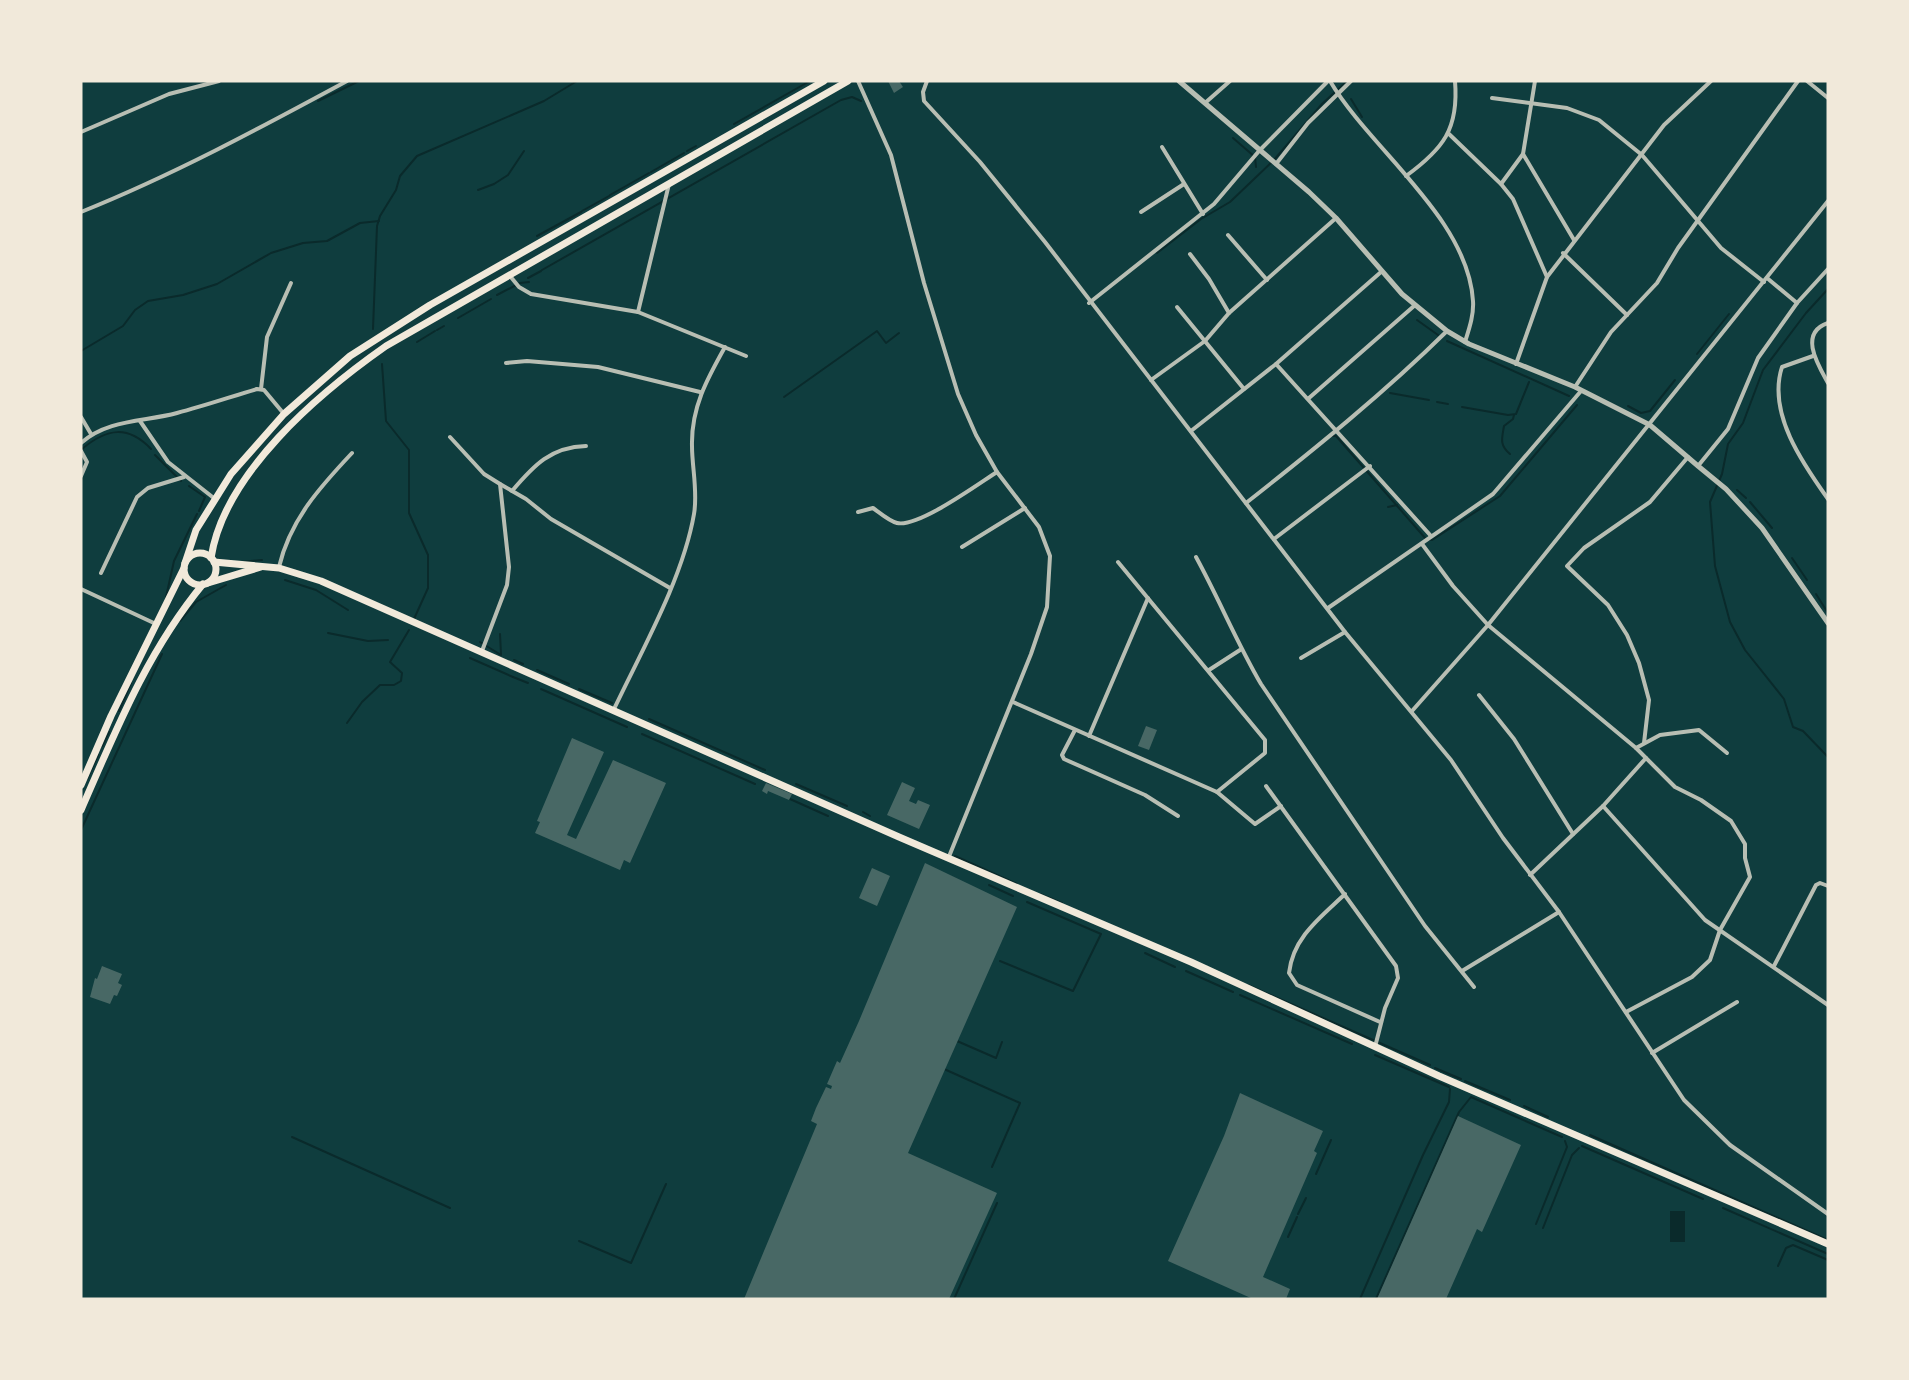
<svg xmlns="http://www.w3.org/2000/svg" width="1909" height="1380" font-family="Georgia,serif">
<rect width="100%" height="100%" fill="#0f3d3e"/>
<rect fill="#0a2a2b" x="1670" y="1211" width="15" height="31"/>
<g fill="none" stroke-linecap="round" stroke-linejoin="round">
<g stroke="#0a2a2b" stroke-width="2">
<path d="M1351,99L1362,117"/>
<path d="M318,101L359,81"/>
<path d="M734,124L810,81"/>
<path d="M1233,138L1255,157L1256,167"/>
<path d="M687,151L696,146"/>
<path d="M651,172L684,153"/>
<path d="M478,190L494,184L508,175L524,151"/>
<path d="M610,195L649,173"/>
<path d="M582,211L609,196"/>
<path d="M537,236L581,212"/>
<path d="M1157,253L1201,219L1230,202L1274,160L1322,104L1347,81"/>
<path d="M542,270L841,100L852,97L861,101"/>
<path d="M528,278L541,271"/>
<path d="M1828,289L1806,313L1763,370L1743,423L1728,444L1722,474L1710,502L1715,566L1730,622L1745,650L1784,699L1793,727L1803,731L1828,757"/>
<path d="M497,295L520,283L529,282"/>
<path d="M458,318L491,299"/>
<path d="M1417,320L1438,335"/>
<path d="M373,329L377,226L380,216L396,190L400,176L417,156L544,101L577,81"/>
<path d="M437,330L444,326"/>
<path d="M1447,341L1569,396"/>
<path d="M417,342L435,331"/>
<path d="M81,351L123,326L135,310L148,301L183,295L217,284L271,253L303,243L327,241L360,223L379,221"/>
<path d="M1697,354L1729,314"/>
<path d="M382,364L386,421L409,450V513L428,555V588L414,619"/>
<path d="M1390,393L1429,400"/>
<path d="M784,397L877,331L886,343L899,333"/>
<path d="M1437,402L1448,404"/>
<path d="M1628,406L1641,413L1650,411L1675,380"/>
<path d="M1462,407L1508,415L1516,414L1529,382"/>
<path d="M1332,436H1336L1426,539L1432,540L1500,496L1577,405"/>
<path d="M82,449C107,428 128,425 151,449"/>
<path d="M1510,454C1499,445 1502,438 1504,426L1513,419L1514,415"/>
<path d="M155,455L181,481"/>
<path d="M189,486L205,497L199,511"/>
<path d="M1737,490L1746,498"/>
<path d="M1750,502L1772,528"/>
<path d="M1388,507L1397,505"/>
<path d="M1792,558L1807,580"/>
<path d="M240,562L262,560"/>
<path d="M285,580L316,590L348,610"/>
<path d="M1816,594L1828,613"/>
<path d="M166,597L174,561L197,514"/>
<path d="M180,621L196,602L226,585"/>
<path d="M328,633L368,641L388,640"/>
<path d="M500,634L501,654"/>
<path d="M480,642L501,655"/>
<path d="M470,658L513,677"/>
<path d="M514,660L523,664"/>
<path d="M537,670L569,684"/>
<path d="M513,677L528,683"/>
<path d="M541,689L627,727"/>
<path d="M579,689L612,703"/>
<path d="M119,711L131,683"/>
<path d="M649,719L765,770"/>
<path d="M347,723L362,702L380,685H394L401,681L402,673L390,662L409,630"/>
<path d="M642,734L755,784"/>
<path d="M102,746L109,732"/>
<path d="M87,779L98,755"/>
<path d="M796,784L847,806"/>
<path d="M790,799L828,816"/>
<path d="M863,812L870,816"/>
<path d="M81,830L162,654"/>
<path d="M955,856L1017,884"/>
<path d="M989,885L1013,896"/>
<path d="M1040,894L1062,903"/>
<path d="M1145,953L1175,967"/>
<path d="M1000,961L1073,991L1101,934L1027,902"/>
<path d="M1186,971L1233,992"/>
<path d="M1248,985L1430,1065"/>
<path d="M1240,995L1352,1044"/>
<path d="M957,1041L996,1058L1002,1042"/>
<path d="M1375,1055L1449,1087"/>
<path d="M1435,1068L1461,1079"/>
<path d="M944,1069L1020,1103L992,1167"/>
<path d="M1465,1081L1510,1100"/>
<path d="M1524,1106L1548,1117"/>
<path d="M1590,1135L1828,1240"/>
<path d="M292,1137L450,1208"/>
<path d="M1582,1146L1703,1199"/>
<path d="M1316,1174L1331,1140"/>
<path d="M1723,1208L1828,1254"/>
<path d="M1298,1214L1306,1198"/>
<path d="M1536,1224L1567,1147L1565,1141"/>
<path d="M1543,1228L1572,1155L1579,1148"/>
<path d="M1288,1237L1297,1217"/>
<path d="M579,1241L631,1263L666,1184"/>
<path d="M1778,1266L1786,1248L1793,1245L1828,1260"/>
<path d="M954,1299L997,1203"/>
<path d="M1360,1299L1423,1155L1449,1102L1450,1089"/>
<path d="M1376,1299L1459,1112L1471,1097L1562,1137"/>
</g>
</g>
<g fill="#486865">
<path d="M888,81H899L903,87L894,93Z"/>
<path d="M1146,726L1157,730L1149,750L1138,746Z"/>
<path d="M572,738L604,752L567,835L576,839L613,760L666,783L630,863L624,860L620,870L535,833L540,822L537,821Z"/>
<path d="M902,782L915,788L909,801L916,804L918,800L930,805L919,829L887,815Z"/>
<path d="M766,783L792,794L789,800L768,791L767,794L762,791Z"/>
<path d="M925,863L1017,907L908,1153L997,1193L949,1299H744L817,1124L811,1121L816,1108L826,1087L831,1089L832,1086L827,1084L837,1061L840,1063L859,1021Z"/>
<path d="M872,868L890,876L877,906L859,898Z"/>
<path d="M102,966L122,974L118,983L122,985L117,996L114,995L110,1004L90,997L95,978L97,979Z"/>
<path d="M1240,1093L1323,1131L1314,1151L1317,1153L1263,1277L1290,1289L1286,1299H1253L1168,1261L1224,1136Z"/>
<path d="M1458,1116L1521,1145L1482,1232L1477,1229L1446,1299H1377Z"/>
</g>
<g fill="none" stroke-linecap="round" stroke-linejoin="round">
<g stroke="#b8beb3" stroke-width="4">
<path d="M858,81L891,155L924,283L958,394L976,435L997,472L1039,527L1050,556L1047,607L1031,654L948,859"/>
<path d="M927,81L923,92L924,101L980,162L1045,242L1345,632L1451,760L1503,838L1559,912L1684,1100L1730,1145L1828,1214"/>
<path d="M1330,81C1370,149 1468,218 1473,301C1474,315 1469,329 1465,342"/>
<path d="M1535,81L1523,154L1574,240"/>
<path d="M1807,81L1828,98"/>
<path d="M1492,98L1567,108L1599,120L1642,155L1721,248L1764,282"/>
<path d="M1205,103L1230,81"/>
<path d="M81,132L169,94L219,81"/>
<path d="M1449,134L1501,184L1513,199L1547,277"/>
<path d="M1162,147L1203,214"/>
<path d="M1276,164L1308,123L1351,81"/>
<path d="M1406,176C1443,149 1459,129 1455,81"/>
<path d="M1501,184L1523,154"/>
<path d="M81,212C173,175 260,128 347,81"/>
<path d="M1141,212L1184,184"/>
<path d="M1228,235L1267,280"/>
<path d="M1563,253L1627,315"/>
<path d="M1190,254L1209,279L1229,313"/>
<path d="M510,276L519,287L531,294L638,312L746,356"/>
<path d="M1767,278L1797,303"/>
<path d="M1089,303L1214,204L1259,151L1328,81"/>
<path d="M1177,307L1244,389"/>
<path d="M638,312L669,184"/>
<path d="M1828,323C1798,333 1818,365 1828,383"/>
<path d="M1813,356L1782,367C1767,413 1803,464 1828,499"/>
<path d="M506,363L527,361L598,367L700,392"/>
<path d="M1276,364L1431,536"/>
<path d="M1516,364L1547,277L1664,125L1711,81"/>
<path d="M1151,380L1205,341L1229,313L1336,218"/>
<path d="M1575,387L1611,332L1657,283L1678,248L1798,81"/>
<path d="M261,389L267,337L291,283"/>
<path d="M1309,398L1414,306"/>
<path d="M81,417L91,434"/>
<path d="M140,421L168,462L215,499"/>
<path d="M1191,431L1276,364L1381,272"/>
<path d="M450,437L484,474L500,484L509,567L507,585L482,651"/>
<path d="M81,443C108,419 144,422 177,413C204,406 230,397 257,389L264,390L284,414"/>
<path d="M81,451L87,462L81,476"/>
<path d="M1698,466L1728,429L1758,358L1797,303L1828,269"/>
<path d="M500,484L526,499L551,519L670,588"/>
<path d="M512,491C534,465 551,447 586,446"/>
<path d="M1246,503C1316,448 1384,393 1447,331"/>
<path d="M858,512L873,508C880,513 889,521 897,523C918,528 978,484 997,472"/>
<path d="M1274,539L1370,466"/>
<path d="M1422,544L1453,586L1488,625L1636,748L1675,787L1701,800L1731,821L1745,844V858L1750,877L1720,930L1710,960L1692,977L1626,1012"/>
<path d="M962,547L1025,508"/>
<path d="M1196,557C1219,599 1237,643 1261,684L1425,926L1474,987"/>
<path d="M1118,562L1265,740V753L1217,792"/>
<path d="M279,567C290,520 320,487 352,453"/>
<path d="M101,573L137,497L148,488L184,477"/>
<path d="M81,589L156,624"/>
<path d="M1328,608L1493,494L1581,391"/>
<path d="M1301,658L1345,632"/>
<path d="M1209,670L1240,650"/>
<path d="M1479,695L1514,739L1573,834"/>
<path d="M1013,702L1217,792L1255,824L1281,806"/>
<path d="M614,709C642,650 683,578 694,514C698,492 692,468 692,446C691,408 707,379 725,347"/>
<path d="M1412,711L1488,625L1828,201"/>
<path d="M1075,730L1062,755L1064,759L1145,795L1178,816"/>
<path d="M1089,736L1148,598"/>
<path d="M1644,743L1649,700L1639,663L1627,635L1608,605L1567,566L1584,548L1650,502L1688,457"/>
<path d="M1636,748L1660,735L1699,730L1727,753"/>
<path d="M1266,786L1396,966L1398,978L1385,1008L1375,1047"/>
<path d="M1603,806L1646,758"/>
<path d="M1530,875L1603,806L1705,920L1828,1005"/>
<path d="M1345,894C1321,917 1293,937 1289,973L1297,985L1380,1022"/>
<path d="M1774,966L1816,885L1820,883L1828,886"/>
<path d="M1462,971L1559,912"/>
<path d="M1652,1053L1737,1002"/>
</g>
<path stroke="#b8beb3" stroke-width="5" d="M1179,81L1309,192L1336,218L1402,294L1447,331L1469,344L1575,387L1650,425L1698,466L1726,489L1762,528L1828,623"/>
<g stroke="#f1e9da" stroke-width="7">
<circle cx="200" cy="569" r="16"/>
<path d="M211,558C224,473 319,393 386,346L848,81"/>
<path d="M214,562L279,568L321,581L899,837L1191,962L1439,1076L1828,1244"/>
<path d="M185,563L196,530L231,474L284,414L350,356L430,305L824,81"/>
<path d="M208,583L261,567"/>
<path d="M81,785L111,716L184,568"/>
<path d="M81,810C116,730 147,652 203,584"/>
</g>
</g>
<rect width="1909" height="1380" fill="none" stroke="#f1e9da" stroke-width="165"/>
</svg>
